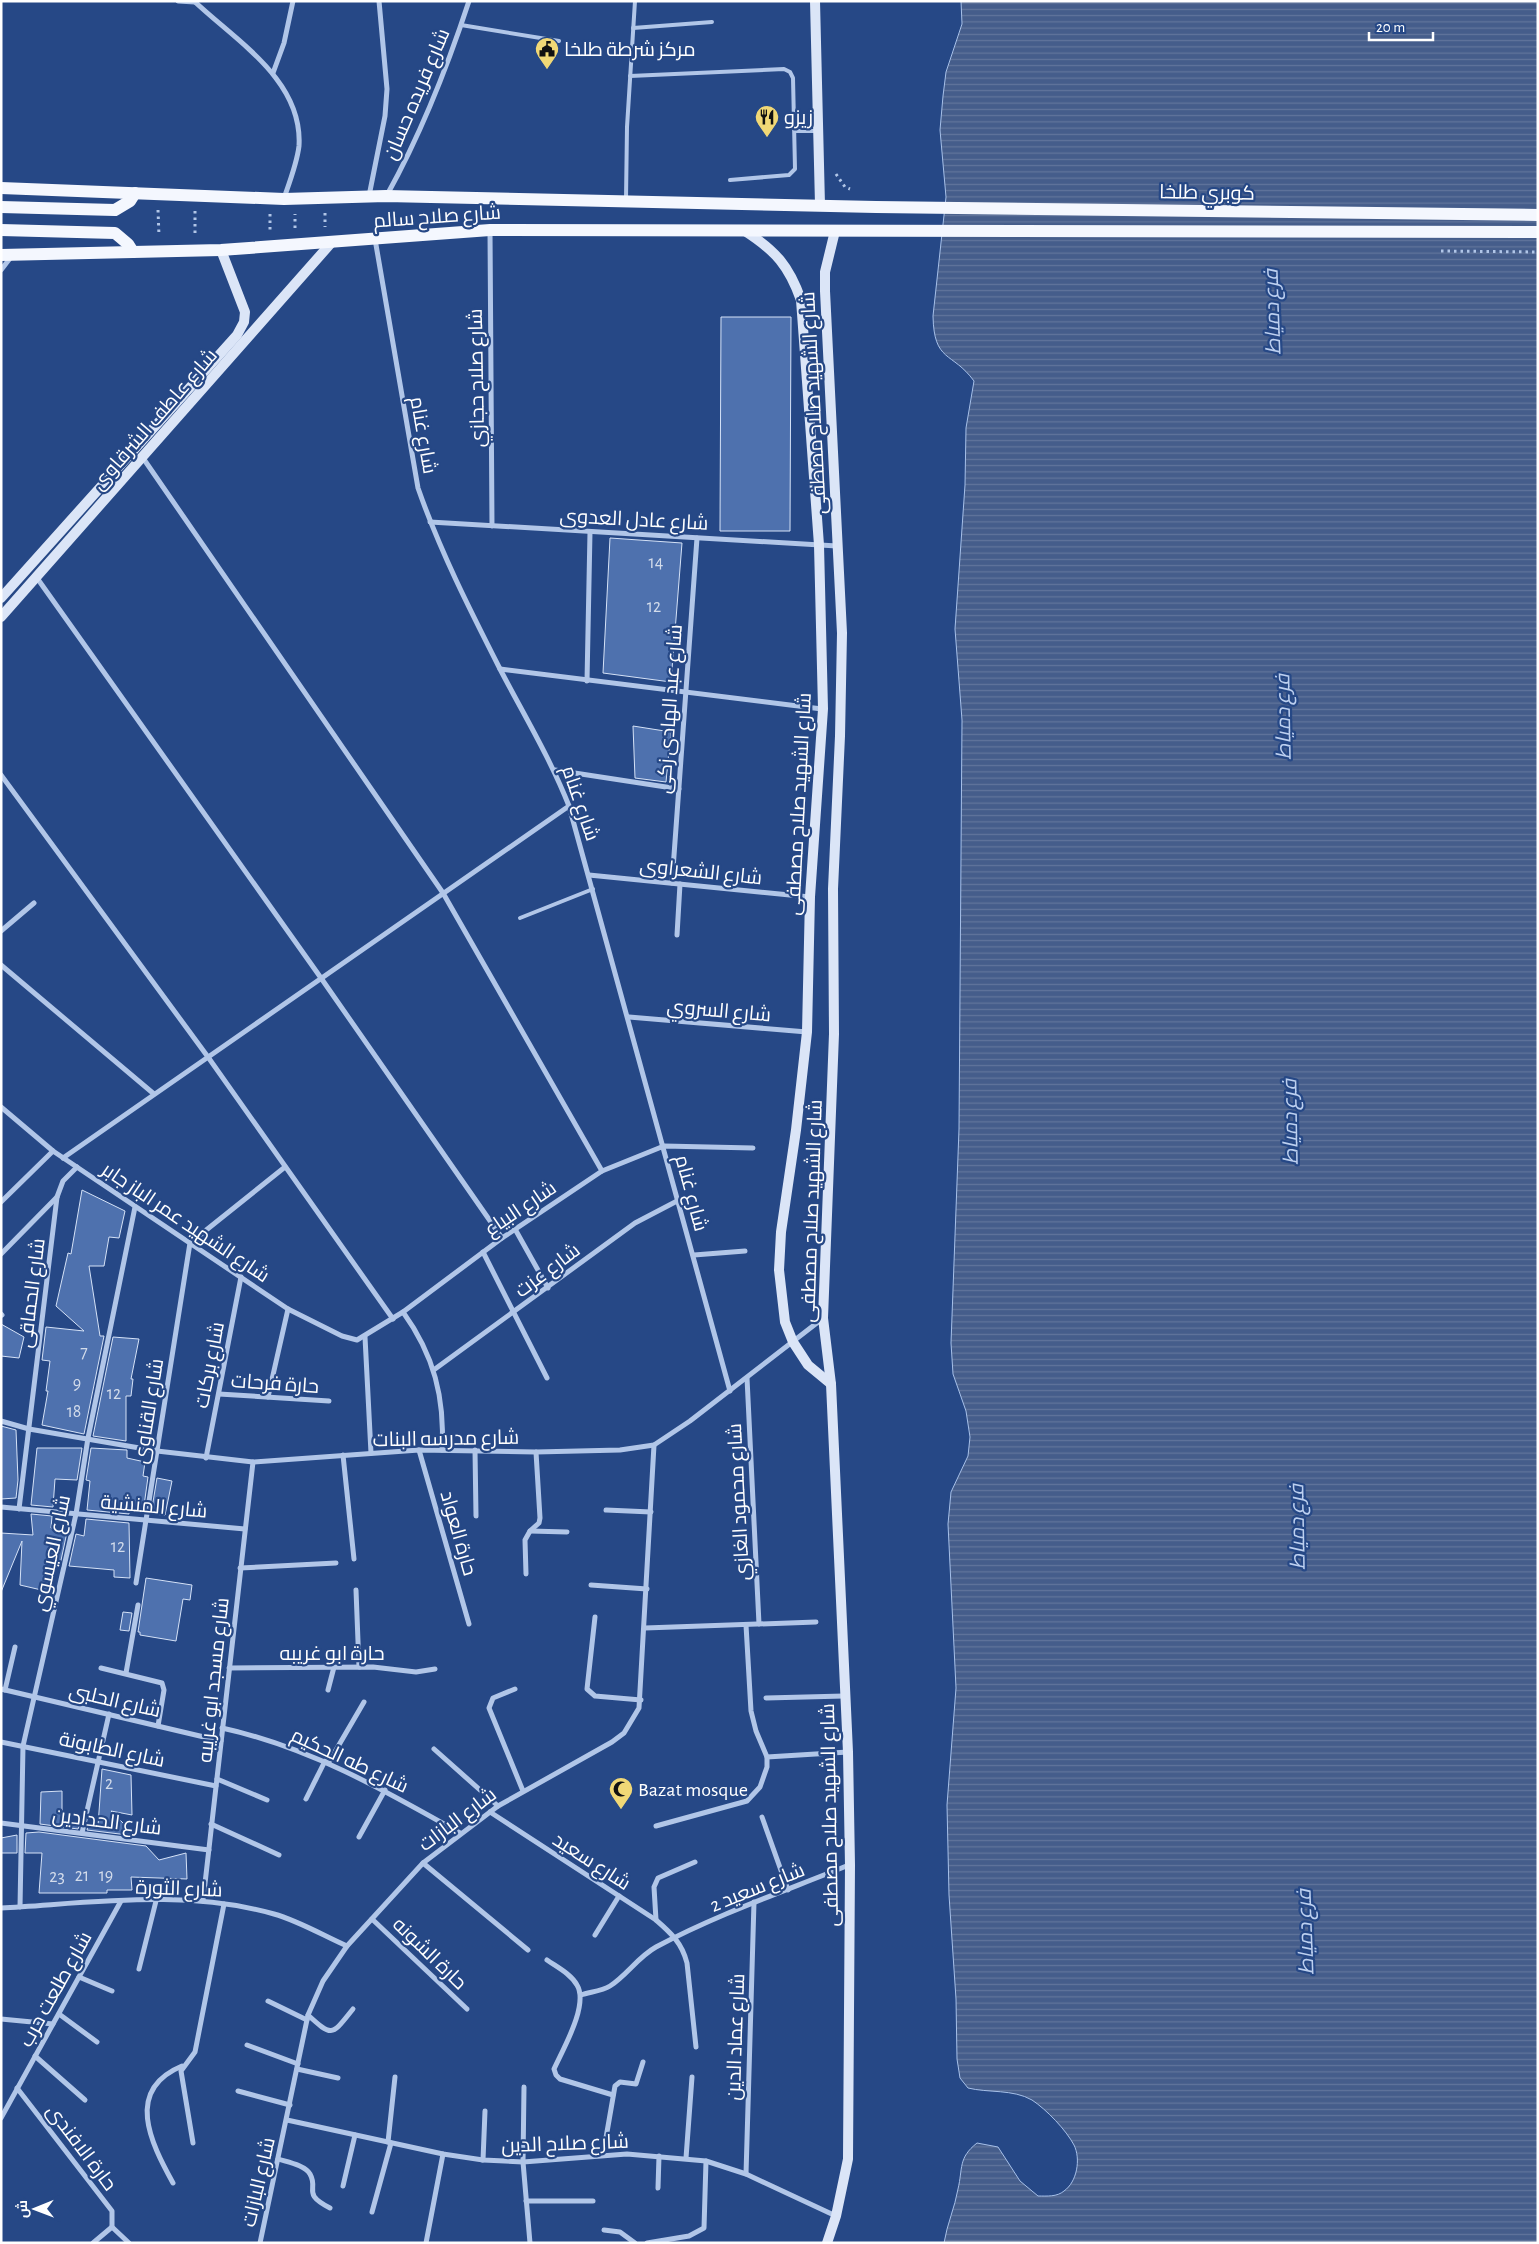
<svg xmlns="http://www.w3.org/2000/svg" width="1539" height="2244" font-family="'Alegreya Sans',Cairo,sans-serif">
<defs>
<pattern id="water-rules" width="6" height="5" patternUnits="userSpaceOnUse" patternTransform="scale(1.25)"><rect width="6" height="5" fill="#455d8b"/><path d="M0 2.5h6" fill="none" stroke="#61759c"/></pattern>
</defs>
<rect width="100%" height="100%" fill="#264886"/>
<path fill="url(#water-rules)" stroke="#a6c0e9" d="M961,1H1538V2243H944C947,2224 955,2207 958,2189C963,2168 958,2158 977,2143L998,2147L1020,2181L1038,2196C1047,2196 1057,2197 1064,2191C1077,2182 1081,2159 1074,2145C1066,2130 1047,2110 1032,2100C1013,2089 988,2093 968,2088L960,2078L957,2059L956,1999L949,1895L947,1805L956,1688L948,1524L951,1492L968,1456L970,1437L966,1411L953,1374L951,1343L959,1129L962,720L955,629L965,485L966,428L974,381C952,351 934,363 933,316L946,197L940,130L943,96L946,72L962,24Z"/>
<g fill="#4e71ae" stroke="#d5e2f7">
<path d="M721,317H791L790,531H720Z"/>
<path d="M610,538L682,543L671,682L603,673Z"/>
<path d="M633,726L671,732L666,782L635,778Z"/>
<path d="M82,1190L125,1211L119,1238L109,1237L104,1266H89L100,1336H104L84,1434L42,1425L48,1391H46L50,1361L42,1360L46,1327L84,1331L56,1306L68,1253L71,1254Z"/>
<path d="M1,1324L24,1337L19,1358L1,1356Z"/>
<path d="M113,1337L139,1339L131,1379H133L131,1396H126V1441L93,1436Z"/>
<path d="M1,1426L16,1430L18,1480L16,1498L1,1499Z"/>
<path d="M37,1448H82L77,1480L55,1479L53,1507L31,1505Z"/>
<path d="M91,1448L127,1450V1458L145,1462L143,1476L148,1477L143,1513L129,1510V1514L87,1510L90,1481L86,1480Z"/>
<path d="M157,1478L172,1481L165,1515L151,1514Z"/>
<path d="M31,1514L52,1516L51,1528L67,1532L60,1565H56L50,1592L20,1585L22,1541L1,1592V1533L33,1535Z"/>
<path d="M86,1519L129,1523L130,1578L114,1577V1570L69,1566L76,1534L84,1536Z"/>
<path d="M146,1578L192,1585L190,1600L183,1599L176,1641L140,1635V1632H138Z"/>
<path d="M123,1612L132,1613L129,1631L120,1630Z"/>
<path d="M102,1769L131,1775L132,1815L111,1811L136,1836L87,1830L88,1825L98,1826Z"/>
<path d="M62,1791V1823L80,1824L78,1829L40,1824L41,1792Z"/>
<path d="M39,1832L146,1846L159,1860L186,1853L187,1879L131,1877L132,1890H107V1893H39L42,1853H25L26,1833Z"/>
<path d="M17,1835V1853H1V1838Z"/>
</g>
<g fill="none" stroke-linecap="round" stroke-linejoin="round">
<g stroke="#b1c6e8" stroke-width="3" stroke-dasharray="2.5 4" stroke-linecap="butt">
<path d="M836,174L845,187L850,189"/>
<path d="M158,210L159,236"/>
<path d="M195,211V235"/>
<path d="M325,213V227"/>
<path d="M270,214V230"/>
<path d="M295,228V214"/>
<path d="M1441,251L1538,252"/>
</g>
<g stroke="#b1c6e8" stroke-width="4">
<path d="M461,25L559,41"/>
<path d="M633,28L712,22"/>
<path d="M630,76L784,69L790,72L793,78L795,169L789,175L730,180"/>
<path d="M795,131H818"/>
<path d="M626,199L627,127L635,1"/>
<path d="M520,918L593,889"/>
</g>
<g stroke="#b1c6e8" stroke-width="5">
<path d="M178,1L195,2"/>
<path d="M194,1C236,41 303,80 299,146C297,163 290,181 284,198"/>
<path d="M273,73L284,43L293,1"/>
<path d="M387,195C421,134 447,68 469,1"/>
<path d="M369,196L385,116L387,89L379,1"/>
<path d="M490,231L492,526"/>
<path d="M375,239L418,488C440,551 470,610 500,669C524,715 550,758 569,806L730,1391"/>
<path d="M1,270L11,257"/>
<path d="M143,458L443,893L602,1171"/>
<path d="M430,522L837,546"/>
<path d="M37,578L321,978L502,1238"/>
<path d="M500,669L822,709"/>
<path d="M587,681L590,532"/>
<path d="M555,770L679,789"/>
<path d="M1,775L208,1057L393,1319"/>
<path d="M589,875L810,897"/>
<path d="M672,883L697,538"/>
<path d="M1,931L34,903"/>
<path d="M677,935L680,884"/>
<path d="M1,965L154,1094"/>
<path d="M629,1017L807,1032"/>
<path d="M1,1107L53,1151L288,1309L342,1336L357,1340L403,1312L502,1238L602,1171L664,1146L753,1148"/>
<path d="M63,1158L569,806"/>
<path d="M1,1202L53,1151"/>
<path d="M515,1229L548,1288"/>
<path d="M483,1252L547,1378"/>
<path d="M1,1254L57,1197"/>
<path d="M694,1255L745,1251"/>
<path d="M403,1312C434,1355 445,1398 442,1450"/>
<path d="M1,1314L2,1315"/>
<path d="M365,1337L371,1453"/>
<path d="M435,1369L635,1223L679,1200"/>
<path d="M747,1378L759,1624"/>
<path d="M219,1394L329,1401"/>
<path d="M268,1397L288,1309"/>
<path d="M1,1421L29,1429L157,1451L253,1462L419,1450L536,1452L620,1450L654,1445L690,1421L822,1319"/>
<path d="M419,1450L469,1624"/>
<path d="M475,1450L476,1516"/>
<path d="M343,1455L354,1559"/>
<path d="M206,1458L241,1277"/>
<path d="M1,1507L245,1529"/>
<path d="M19,1509L57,1197L63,1181L77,1167"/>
<path d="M606,1510L651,1512"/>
<path d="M530,1531L567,1532"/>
<path d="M240,1568L336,1563"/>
<path d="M526,1574L525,1540L530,1531L539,1523L540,1518L536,1452"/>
<path d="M136,1583L190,1243L285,1167"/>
<path d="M591,1585L647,1589"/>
<path d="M356,1590L359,1667"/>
<path d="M595,1617L587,1689L595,1696L641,1700"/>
<path d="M645,1628L816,1622"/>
<path d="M101,1668L162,1683L164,1690L158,1726"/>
<path d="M229,1668L373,1667L416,1672L435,1669"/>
<path d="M126,1673L138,1605"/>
<path d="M1,1689L221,1741"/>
<path d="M515,1689L493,1698L489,1708L523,1791"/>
<path d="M5,1690L15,1647"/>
<path d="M328,1690L334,1667"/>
<path d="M766,1698L844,1696"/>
<path d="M222,1728C309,1747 384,1790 460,1833"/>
<path d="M1,1742L216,1786"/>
<path d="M434,1749L498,1806"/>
<path d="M767,1757L848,1752"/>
<path d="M329,1762L364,1702"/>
<path d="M217,1779L267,1800"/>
<path d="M306,1799L325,1761"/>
<path d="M490,1812L656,1920C671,1933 682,1943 687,1963L696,2047"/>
<path d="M762,1817L788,1890"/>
<path d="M1,1823L209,1850"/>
<path d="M211,1824L279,1855"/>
<path d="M656,1826L747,1801L760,1787L767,1767V1757L756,1731L751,1711L746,1625"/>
<path d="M82,1833L109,1714"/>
<path d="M359,1837L385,1790"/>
<path d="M423,1863L528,1950"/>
<path d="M203,1901L253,1462"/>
<path d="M20,1907L23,1746L76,1514L88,1438L135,1207"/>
<path d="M1,1908C91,1903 186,1889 274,1914C299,1921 324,1936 347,1946"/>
<path d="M372,1919L467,2009"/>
<path d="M656,1920L654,1887L658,1878L695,1862"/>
<path d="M595,1935L619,1896"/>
<path d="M547,1960C557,1967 571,1974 577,1985C589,2005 563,2049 554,2069L556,2075L560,2079L613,2095"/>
<path d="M139,1969L156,1901"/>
<path d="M79,1977L112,1991"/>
<path d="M581,1995C590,1992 602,1991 610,1986C627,1975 638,1957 656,1947C718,1914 785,1891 849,1865"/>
<path d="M268,2001L307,2020"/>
<path d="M59,2014L97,2042"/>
<path d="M308,2015C333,2038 332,2035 353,2009"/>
<path d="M1,2019L53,2024"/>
<path d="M247,2045L298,2064"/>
<path d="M35,2056L85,2100"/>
<path d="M297,2069L338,2078"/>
<path d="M524,2087L523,2162L530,2243"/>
<path d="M17,2088L112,2211V2227L129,2243"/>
<path d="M238,2091L290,2105"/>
<path d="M1,2118L121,1901"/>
<path d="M287,2120L443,2154L483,2160L523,2162L627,2154L706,2161L746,2174L836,2216"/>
<path d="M388,2142L395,2077"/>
<path d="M193,2143L181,2071L195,2052L224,1904"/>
<path d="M603,2155L615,2086L620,2082L636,2084L643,2062"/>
<path d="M686,2158L692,2077"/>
<path d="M278,2159C287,2162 305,2165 310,2174C319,2190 301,2193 330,2208"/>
<path d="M483,2160L485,2111"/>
<path d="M746,2174L754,1902"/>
<path d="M173,2183C151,2143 124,2090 182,2066"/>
<path d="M343,2186L355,2135"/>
<path d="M658,2188L659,2156"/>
<path d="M526,2201H593"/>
<path d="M372,2212L391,2143"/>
<path d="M604,2230L620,2232L635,2243"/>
<path d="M93,2243L112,2227"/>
<path d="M260,2243L308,2015L323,1981L347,1946L423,1863L498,1806L612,1742L624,1733L639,1708L654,1445"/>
<path d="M426,2243L443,2154"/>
<path d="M647,2243L689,2236L704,2228L706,2161"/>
</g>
<g stroke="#dbe5f7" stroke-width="10">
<path d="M815,1L820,205"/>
<path d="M745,231C776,251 789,266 801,300L819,545L823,709L810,897L807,1032L796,1130L781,1232L779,1270L785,1322L793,1342L808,1365L831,1384"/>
<path d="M1,598L237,335L244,322L245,312L221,250"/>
<path d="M1,617L332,242"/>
<path d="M827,2243L836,2216L848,2159L850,1865L848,1752L831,1384L823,1318L834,1034L833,889L840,736L842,633L825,291V272L835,231"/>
</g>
<g stroke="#f4f7fe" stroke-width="12">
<path d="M1,188L284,199L386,196L876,207L1538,215"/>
<path d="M1,207L115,210L130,201L135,193"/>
<path d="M1,230L115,233L128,244L133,252"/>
<path d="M1,255L221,250L490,230L1538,232"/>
</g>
</g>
<defs>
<g id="civic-pin" transform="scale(1.25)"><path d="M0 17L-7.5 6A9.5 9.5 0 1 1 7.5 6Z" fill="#f1d876" stroke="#264886"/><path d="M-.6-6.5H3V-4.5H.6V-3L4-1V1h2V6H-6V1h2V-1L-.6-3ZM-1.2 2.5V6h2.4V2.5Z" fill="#111"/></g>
<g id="restaurant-pin" transform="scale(1.25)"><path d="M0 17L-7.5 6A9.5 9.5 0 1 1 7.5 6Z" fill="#f1d876" stroke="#264886"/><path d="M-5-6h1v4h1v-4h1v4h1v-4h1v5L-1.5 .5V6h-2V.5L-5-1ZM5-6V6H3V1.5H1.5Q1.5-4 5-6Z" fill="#111"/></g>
<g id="mosque-pin" transform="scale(1.25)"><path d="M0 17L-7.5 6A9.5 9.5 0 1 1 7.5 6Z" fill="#f1d876" stroke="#264886"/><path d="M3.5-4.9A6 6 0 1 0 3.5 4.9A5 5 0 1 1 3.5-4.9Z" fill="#111"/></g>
</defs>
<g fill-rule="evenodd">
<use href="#civic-pin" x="547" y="49"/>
<use href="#restaurant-pin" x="767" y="117"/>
<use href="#mosque-pin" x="621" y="1789"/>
</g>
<g text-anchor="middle" stroke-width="4.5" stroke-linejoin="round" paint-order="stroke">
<g font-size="18" fill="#d3dceb">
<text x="656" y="568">14</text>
<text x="654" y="612">12</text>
<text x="84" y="1358">7</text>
<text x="77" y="1389">9</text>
<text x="114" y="1399">12</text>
<text x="74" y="1417">18</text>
<text x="118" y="1552">12</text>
<text x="109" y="1789">2</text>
<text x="82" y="1881">21</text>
<text x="106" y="1881">19</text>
<text x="57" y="1882">23</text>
</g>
<g font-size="20" fill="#fff" stroke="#264886" text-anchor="start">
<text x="564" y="56">مركز شرطة طلخا</text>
<text x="784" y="124">زيزو</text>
<text x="638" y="1796">Bazat mosque</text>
</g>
<g font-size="20" fill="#fff" stroke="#264886">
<text transform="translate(416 94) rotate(-67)" y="7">شارع فريده حسان</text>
<text transform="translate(1207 192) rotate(1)" y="7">كوبري طلخا</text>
<text transform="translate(437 216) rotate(-4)" y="7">شارع صلاح سالم</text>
<text transform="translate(476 378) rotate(-91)" y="7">شارع صلاح حجازي</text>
<text transform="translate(813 403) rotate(-93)" y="7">شارع الشهيد صلاح مصطفى</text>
<text transform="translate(154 419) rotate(-49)" y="7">شارع عاطف الشرقاوى</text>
<text transform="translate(424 435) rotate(80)" y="7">شارع غنام</text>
<text transform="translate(634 519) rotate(3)" y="7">شارع عادل العدوى</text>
<text transform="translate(669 709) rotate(-86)" y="7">شارع عبد الهادى زكى</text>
<text transform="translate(581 803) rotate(71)" y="7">شارع غنام</text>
<text transform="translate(798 804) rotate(-87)" y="7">شارع الشهيد صلاح مصطفى</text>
<text transform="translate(701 871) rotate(6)" y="7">شارع الشعراوى</text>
<text transform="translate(719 1010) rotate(5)" y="7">شارع السروي</text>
<text transform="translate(692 1193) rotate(75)" y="7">شارع غنام</text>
<text transform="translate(520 1208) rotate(-34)" y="7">شارع البياع</text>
<text transform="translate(811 1211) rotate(-88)" y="7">شارع الشهيد صلاح مصطفى</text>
<text transform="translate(186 1222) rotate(34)" y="7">شارع الشهيد عمر الباز جابر</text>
<text transform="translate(547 1270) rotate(-37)" y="7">شارع عزت</text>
<text transform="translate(31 1293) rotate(-83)" y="7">شارع الحماقى</text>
<text transform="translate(209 1365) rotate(-79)" y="7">شارع بركات</text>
<text transform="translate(275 1383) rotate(4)" y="7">حارة فرحات</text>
<text transform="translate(148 1411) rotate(-81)" y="7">شارع القناوى</text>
<text transform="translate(446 1438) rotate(-1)" y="7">شارع مدرسه البنات</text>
<text transform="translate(738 1502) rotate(-93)" y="7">شارع محمود الغازي</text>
<text transform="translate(154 1506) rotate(5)" y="7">شارع المنشية</text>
<text transform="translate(459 1533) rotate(74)" y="7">حارة العواد</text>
<text transform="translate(51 1553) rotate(-78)" y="7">شارع العيسوي</text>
<text x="332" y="1660">حارة ابو غريبه</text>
<text transform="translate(213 1680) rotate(-84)" y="7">شارع مسجد ابو غريبه</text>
<text transform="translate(115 1700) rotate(13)" y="7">شارع الحلبى</text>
<text transform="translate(112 1749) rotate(12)" y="7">شارع الطابونة</text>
<text transform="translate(350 1760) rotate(25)" y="7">شارع طه الحكيم</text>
<text transform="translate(829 1815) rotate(-91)" y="7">شارع الشهيد صلاح مصطفى</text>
<text transform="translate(457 1819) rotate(-37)" y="7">شارع البازات</text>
<text transform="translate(107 1821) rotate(7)" y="7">شارع الحدادين</text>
<text transform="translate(592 1861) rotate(33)" y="7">شارع سعيد</text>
<text transform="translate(757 1887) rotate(-22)" y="7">شارع سعيد 2</text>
<text transform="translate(179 1888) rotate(2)" y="7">شارع الثورة</text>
<text transform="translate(430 1953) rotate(44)" y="7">حارة الشونه</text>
<text transform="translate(55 1989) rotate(-61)" y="7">شارع طلعت حرب</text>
<text transform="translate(735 2037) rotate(-88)" y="7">شارع عماد الدين</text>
<text transform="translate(565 2143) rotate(-2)" y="7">شارع صلاح الدين</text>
<text transform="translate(82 2147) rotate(53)" y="7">حارة الافندى</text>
<text transform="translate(258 2182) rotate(-77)" y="7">شارع البازات</text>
</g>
<g font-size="21" font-style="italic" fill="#bdd0f0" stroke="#264886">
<text transform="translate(1272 312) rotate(-92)" y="7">فرع دمياط</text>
<text transform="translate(1283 717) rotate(-91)" y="7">فرع دمياط</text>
<text transform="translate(1290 1122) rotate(-91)" y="7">فرع دمياط</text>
<text transform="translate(1297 1527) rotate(-91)" y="7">فرع دمياط</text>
<text transform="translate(1305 1932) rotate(-92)" y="7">فرع دمياط</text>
</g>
</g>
<rect width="1539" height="2244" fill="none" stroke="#ffffff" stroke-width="5"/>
<g transform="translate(35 2209) rotate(269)" stroke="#264886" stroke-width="4" paint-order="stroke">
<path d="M0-4L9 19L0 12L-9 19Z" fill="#ffffff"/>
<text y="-8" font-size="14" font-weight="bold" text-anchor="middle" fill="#ffffff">ش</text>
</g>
<path d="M1369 32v8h64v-8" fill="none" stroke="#ffffff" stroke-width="2.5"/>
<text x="1376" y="32" font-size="15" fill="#ffffff" stroke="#264886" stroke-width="4" paint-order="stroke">20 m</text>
</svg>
